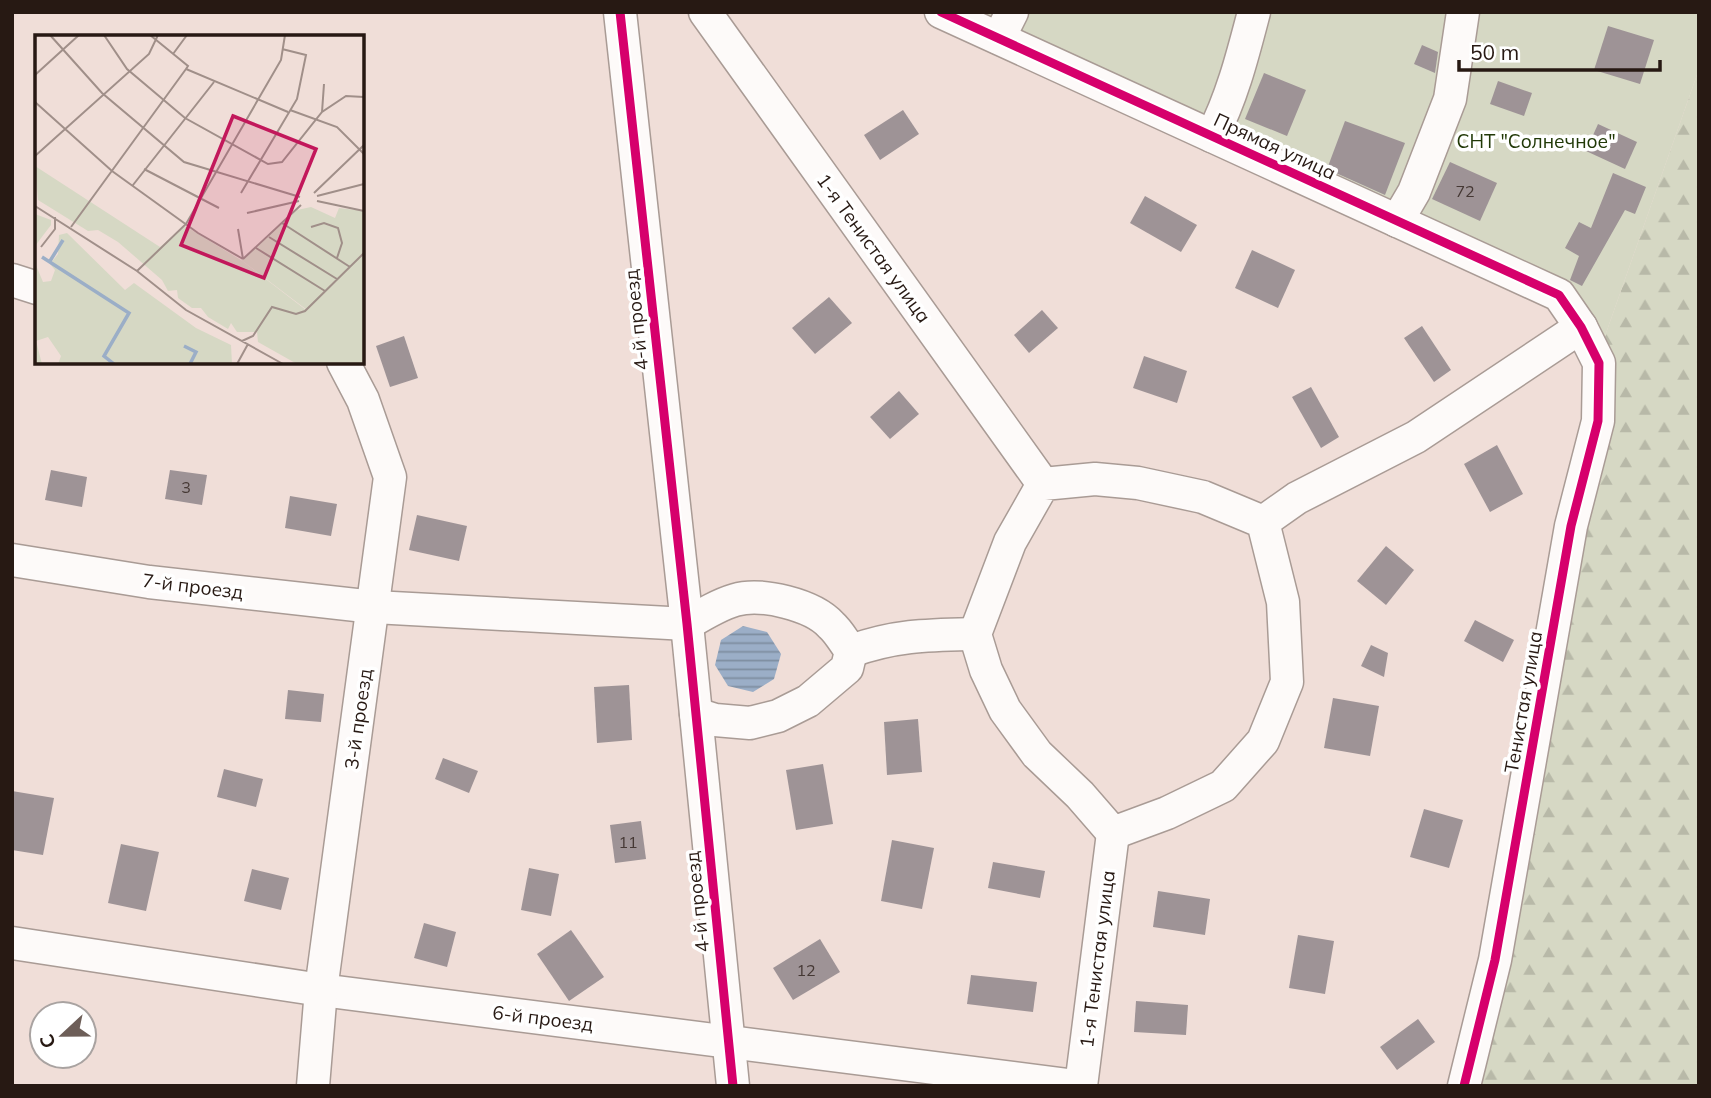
<svg xmlns="http://www.w3.org/2000/svg" width="1711" height="1098" font-family="Mulish,sans-serif">
<defs>
<pattern id="forest-firs" width="22" height="20" patternUnits="userSpaceOnUse" patternTransform="scale(1.75)"><rect width="22" height="20" fill="#d6d8c4"/><path d="M5 1l3.5 6h-7zM16 11l3.5 6h-7z" fill="#b8b9a8"/></pattern>
<pattern id="water-rules" width="6" height="5" patternUnits="userSpaceOnUse" patternTransform="scale(1.75)"><rect width="6" height="5" fill="#9baec7"/><path d="M0 2.5h6" fill="none" stroke="#7e8da0"/></pattern>
</defs>
<rect width="100%" height="100%" fill="#f0ded8"/>
<path fill="url(#forest-firs)" d="M1699,69V1086H1464L1598,421L1605,336Z"/>
<path fill="#d6d8c4" d="M941,12H1699V69L1605,336L1559,295Z"/>
<path fill="url(#water-rules)" d="M743,626L767,632L781,654L774,679L753,692L728,686L715,665L721,640Z"/>
<g fill="#9e9396">
<path d="M1608,26L1654,40L1640,84L1594,70Z"/>
<path d="M1422,45L1438,52L1435,73L1414,64Z"/>
<path d="M1264,73L1306,90L1287,136L1245,119Z"/>
<path d="M1498,81L1532,93L1524,116L1490,104Z"/>
<path d="M903,110L919,134L880,160L864,135Z"/>
<path d="M1345,121L1405,143L1385,195L1327,169Z"/>
<path d="M1598,124L1637,142L1625,169L1586,151Z"/>
<path d="M1450,162L1497,183L1480,221L1432,199Z"/>
<path d="M1613,173L1646,187L1635,214L1625,210L1582,286L1570,280L1579,256L1565,248L1579,222L1591,228Z"/>
<path d="M1145,196L1197,225L1181,252L1130,223Z"/>
<path d="M1252,250L1295,270L1278,308L1235,288Z"/>
<path d="M829,297L852,323L815,354L792,328Z"/>
<path d="M1042,310L1058,328L1029,353L1014,335Z"/>
<path d="M1422,326L1451,370L1434,382L1404,338Z"/>
<path d="M404,336L418,378L390,387L376,346Z"/>
<path d="M1144,356L1187,371L1177,403L1133,388Z"/>
<path d="M1311,387L1339,437L1321,448L1292,397Z"/>
<path d="M899,391L919,414L890,439L870,417Z"/>
<path d="M1497,445L1523,494L1490,512L1464,464Z"/>
<path d="M51,470L87,477L82,507L45,500Z"/>
<path d="M170,470L207,475L202,505L165,499Z"/>
<path d="M290,496L337,504L331,536L285,528Z"/>
<path d="M417,515L467,526L459,561L409,550Z"/>
<path d="M1386,546L1414,570L1386,605L1357,581Z"/>
<path d="M1475,620L1514,640L1503,662L1464,641Z"/>
<path d="M1371,645L1388,653L1384,677L1361,666Z"/>
<path d="M629,685L632,740L597,743L594,687Z"/>
<path d="M288,690L324,694L321,722L285,719Z"/>
<path d="M1333,698L1379,706L1370,756L1324,748Z"/>
<path d="M918,719L922,772L887,775L884,722Z"/>
<path d="M443,758L478,771L469,793L435,779Z"/>
<path d="M823,764L833,824L796,830L786,770Z"/>
<path d="M224,769L263,779L256,807L217,797Z"/>
<path d="M12,791L54,798L43,855L12,850Z"/>
<path d="M1424,809L1463,820L1449,868L1410,857Z"/>
<path d="M641,821L646,859L615,863L610,825Z"/>
<path d="M892,840L934,848L922,909L881,901Z"/>
<path d="M121,844L159,852L146,911L108,903Z"/>
<path d="M993,862L1045,871L1040,898L988,888Z"/>
<path d="M529,868L559,874L551,916L521,910Z"/>
<path d="M252,869L289,878L281,910L244,901Z"/>
<path d="M1158,891L1210,899L1205,935L1153,927Z"/>
<path d="M424,923L456,932L447,967L414,958Z"/>
<path d="M571,930L604,977L569,1001L537,954Z"/>
<path d="M1298,935L1334,941L1325,994L1289,988Z"/>
<path d="M820,939L840,972L793,1000L773,968Z"/>
<path d="M971,975L1037,982L1033,1012L967,1004Z"/>
<path d="M1136,1001L1188,1005L1186,1035L1134,1032Z"/>
<path d="M1418,1019L1435,1042L1397,1070L1380,1047Z"/>
</g>
<g fill="none" stroke-linecap="round" stroke-linejoin="round">
<g stroke="#a99b95" stroke-width="35">
<g id="street">
<path d="M620,12L687,624L733,1086"/>
<path d="M705,12L1043,484"/>
<path d="M941,12L1559,295L1581,327L1599,363L1598,421L1571,526L1495,960L1464,1086"/>
<path d="M999,38L1012,12"/>
<path d="M1212,136C1232,98 1243,54 1254,12"/>
<path d="M1397,221L1414,192L1450,99L1463,12"/>
<path d="M12,280L37,288"/>
<path d="M1095,479L1138,483L1203,497L1263,522L1283,602L1287,682L1263,741L1223,786L1167,813L1113,833L1080,795L1037,754L1005,710L986,670L975,634L1010,542L1043,484Z"/>
<path d="M1263,522L1297,498L1416,437L1581,327"/>
<path d="M12,560L149,582L374,607L687,624C702,615 718,605 735,600C761,592 813,605 831,625C839,632 844,642 851,651L847,668L808,701L778,716L750,723L715,720L696,714"/>
<path d="M851,651C896,635 928,635 975,634"/>
<path d="M12,943L321,990L1076,1086"/>
<path d="M313,1086L321,990L390,477L363,400L343,362"/>
<path d="M1081,1086L1113,833"/>
</g>
</g>
<use href="#street" stroke="#fdfaf9" stroke-width="32"/>
<g stroke="#fff" stroke-width="13">
<g id="cycleway">
<path d="M620,12L687,624L733,1086"/>
<path d="M941,12L1559,295L1581,327L1599,363L1598,421L1571,526L1495,960L1464,1086"/>
</g>
</g>
<use href="#cycleway" stroke="#d6006c" stroke-width="9"/>
</g>
<g text-anchor="middle" stroke-width="7" stroke-linejoin="round" paint-order="stroke">
<g font-size="16" fill="#453834">
<text x="1465" y="197">72</text>
<text x="186" y="493">3</text>
<text x="628" y="848">11</text>
<text x="806" y="976">12</text>
</g>
<g font-size="19" fill="#213907" stroke="#fff">
<text x="1536" y="148">СНТ "Солнечное"</text>
</g>
<g font-size="19" fill="#271913" stroke="#fff">
<text transform="translate(1275 146) rotate(25)" y="7">Прямая улица</text>
<text transform="translate(874 248) rotate(54)" y="7">1-я Тенистая улица</text>
<text transform="translate(636 320) rotate(-96)" y="7">4-й проезд</text>
<text transform="translate(193 586) rotate(7)" y="7">7-й проезд</text>
<text transform="translate(1523 702) rotate(-80)" y="7">Тенистая улица</text>
<text transform="translate(358 719) rotate(-82)" y="7">3-й проезд</text>
<text transform="translate(697 902) rotate(-96)" y="7">4-й проезд</text>
<text transform="translate(1097 959) rotate(-83)" y="7">1-я Тенистая улица</text>
<text transform="translate(543 1018) rotate(7)" y="7">6-й проезд</text>
</g>
</g>
<g transform="translate(35 35)">
<rect width="329" height="329" fill="#f0ded8"/>
<path d="M0,131L125,212L150,191L206,225L271,275L329,218V329H262L223,307L222,297H202L196,288L193,294L173,282L166,273H157L143,263L142,255L133,256L127,245L83,207L63,195L53,196L3,165ZM0,179L16,185V190L0,211ZM32,198L90,255L99,248L161,293L196,310L197,329H23L26,321L13,302L1,306L7,329H0V228L8,247L16,246L20,235L15,229L23,219L24,200Z" fill="#d6d8c4"/>
<path d="M276,172L300,183L304,173L329,176V218L272,275L206,225L262,175Z" fill="#d6d8c4"/>
<path fill="none" stroke="#9baec7" stroke-width="3.5" d="M7,222L94,278L69,321L79,329M15,226L28,205M149,311L161,317L155,329"/>
<path fill="none" stroke="#a08f89" stroke-width="2" d="M15,0L67,58L149,127L265,162M69,0L92,34L150,83L233,129L247,127L287,77L311,61L329,62M115,0L153,31L151,34L253,77M138,19L152,0M0,40L44,0M0,67L77,136L163,198L208,224M255,75L302,92L329,119M287,77L289,49M0,121L114,19L123,0M109,134L184,173M98,150L179,47M206,158L262,64L271,20L247,14M279,158L329,110M282,161L329,149M282,166L329,176M0,171L102,236L151,275L248,329M212,178L264,166M247,188L315,232M36,192L151,34M276,192L289,188L303,193L307,208L302,223M203,194L208,224M234,202L302,244M6,212L20,194V182M221,213L290,256M208,224L266,170M102,236L151,189L246,25L250,0M207,306L218,301L237,272L261,279L270,276L329,218M202,329L213,309"/>
<path fill="#c2185b" fill-opacity="0.15" stroke="#c2185b" stroke-width="3.5" d="M198,81L281,114L229,243L146,210Z"/>
<rect width="329" height="329" fill="none" stroke="#271913" stroke-width="3.5"/>
</g>
<rect width="1711" height="1098" fill="none" stroke="#271913" stroke-width="28"/>
<g transform="translate(63 1035) rotate(248)"><circle r="33" fill="#ffffff" stroke="#a9a3a1" stroke-width="2"/>
<path d="M0-5L12 26L0 18L-12 26Z" fill="#6d5e58"/>
<text y="-10" font-size="19" font-weight="bold" text-anchor="middle" fill="#271913">С</text>
</g>
<path d="M1459 60v10h201v-10" fill="none" stroke="#271913" stroke-width="3.5"/>
<text x="1470" y="60" font-size="21" fill="#271913" stroke="#ffffff" stroke-width="5" paint-order="stroke">50 m</text>
</svg>
